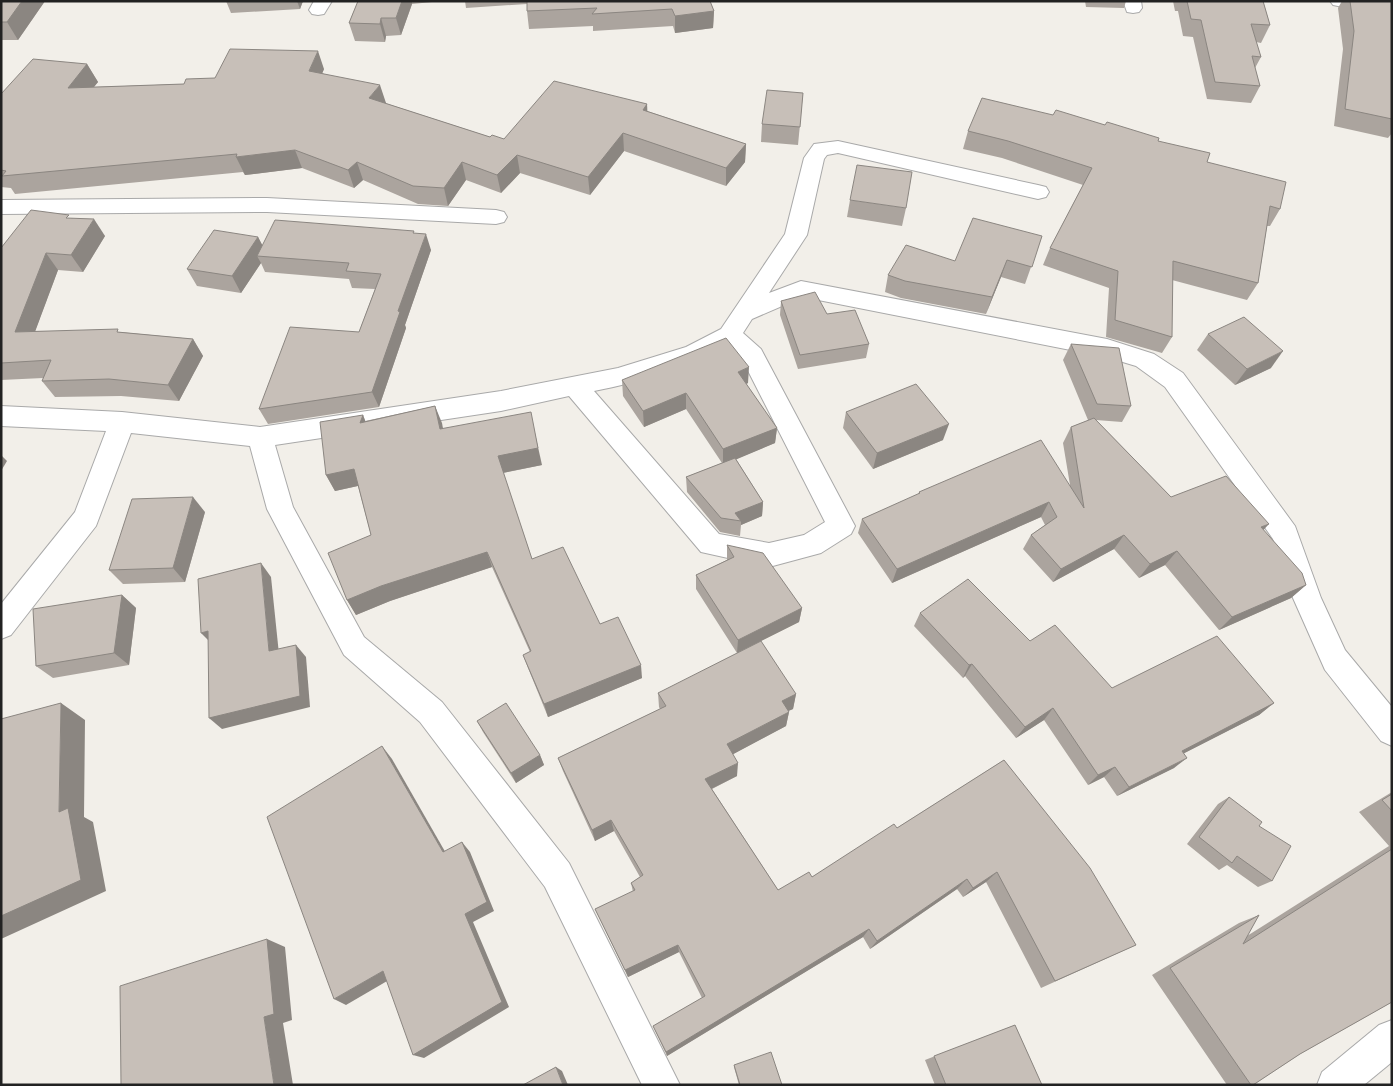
<svg xmlns="http://www.w3.org/2000/svg" width="1393" height="1086" font-family="'DejaVu Sans',sans-serif">
<rect width="100%" height="100%" fill="#f2efe9"/>
<g fill="none" stroke-linecap="round" stroke-linejoin="round">
<g stroke="#a9a9a9" stroke-width="2">
<g id="minor">
<path d="M314,1H332L324,14L318,15L312,14L309,10Z"/>
<path d="M1123,1H1141L1142,8L1139,12L1133,13L1127,12Z"/>
<path d="M1330,1C1352,1 1371,1 1392,9V20L1368,12L1333,5Z"/>
<path d="M838,141L1038,185L1046,187L1049,192L1046,197L1038,199L838,153L827,155L824,159L807,235L769,293L801,281L1107,339L1154,354L1183,373L1295,526L1321,598L1345,650L1392,707V746L1381,741L1325,670L1293,598L1273,539L1165,387L1136,366L1106,357L803,297L752,319L743,333L761,349L855,526L851,534L821,553L769,567L701,552L569,396L501,411L275,445L293,507L364,637L442,702L569,863L680,1085H642L545,887L420,722L344,655L267,509L250,446L131,433L96,526L11,635L1,639V604L75,512L106,431L1,426V406L122,412L260,427L501,391L618,368L686,347L721,329L785,234L804,158L814,144ZM727,347L743,361L825,522L804,535L769,543L719,534L594,391C639,382 687,369 727,347Z"/>
<path d="M267,198L496,210L504,212L507,217L504,222L496,224L267,212L1,214V200Z"/>
<path d="M1392,1020V1062L1364,1085H1317L1322,1072L1379,1025Z"/>
</g>
</g>
<use href="#minor" fill="#fff" fill-rule="evenodd"/>
</g>
<g fill="#aba49e">
<path d="M1,1H45L18,40H1Z"/>
<path d="M226,1H303L300,9L231,13Z"/>
<path d="M358,1H442L412,4L401,35L386,36L385,42L355,41L349,23Z"/>
<path d="M465,1H710L714,11L713,28L675,33L673,26L593,31V26L529,29L527,11V4L466,8Z"/>
<path d="M1085,1H1126L1124,8L1086,7Z"/>
<path d="M1173,1H1263L1270,25L1261,43L1256,42L1261,57L1255,68L1260,86L1251,103L1207,99L1193,37L1183,36L1178,11H1175Z"/>
<path d="M1342,1H1392V133L1388,138L1334,126L1343,49L1338,8Z"/>
<path d="M87,64L98,82L94,87L184,84L215,78L324,69L322,73L386,103H385L490,137L504,139L647,104V111L746,144L745,162L726,186L624,151L590,195L520,173L501,193L466,180L448,206L418,204L363,180L354,188L302,168L245,175L243,172L15,194L11,188L1,187V94Z"/>
<path d="M803,93L798,145L761,142L762,124Z"/>
<path d="M968,131L1158,141L1207,162L1280,209L1270,226H1267L1258,283L1247,300L1172,280V337L1162,353L1106,337L1109,288L1043,265L1050,248L1083,185L1002,158L963,149Z"/>
<path d="M850,200L906,208L902,226L847,217Z"/>
<path d="M72,218L105,236L83,272L58,270L35,331L120,332L193,339L203,356L179,401L121,396L55,397L42,381L43,378L1,380V248Z"/>
<path d="M414,233L431,250L405,325L406,328L379,407L268,424L259,409L359,332L375,289L352,288L349,279L265,272L261,263L241,293L197,286L187,269L258,237L262,245Z"/>
<path d="M1042,236L1025,284L1001,277L986,314L901,298L885,292L888,275L955,261Z"/>
<path d="M781,301L827,314L869,344L866,358L798,369L780,315Z"/>
<path d="M1208,334L1271,368L1235,385L1197,350Z"/>
<path d="M1071,344L1131,406L1122,422L1096,420L1171,497L1263,530L1306,585L1291,598L1219,630L1165,565L1139,578L1114,549L1053,582L1023,549L1031,535L1045,525L1041,517L892,583L858,533L862,519L918,495L919,492L1070,485L1063,443L1071,427L1089,420H1088L1063,360Z"/>
<path d="M622,380L748,383L746,384L777,428L775,443L736,459L763,502L762,516L741,525L740,536L720,532L687,492L686,477L722,463L686,409L644,427L623,396Z"/>
<path d="M435,406L443,429L542,465L503,473L532,559L600,624L642,678L548,717L528,668L523,655L530,652L492,567L390,601L356,615L347,600L371,535L358,486L335,491L326,475L363,415L365,421Z"/>
<path d="M846,412L943,440L873,469L843,428Z"/>
<path d="M205,512L185,582L123,584L109,570Z"/>
<path d="M727,545L802,608L799,622L737,653L696,589V575L727,560Z"/>
<path d="M122,595L136,608L129,665L53,678L36,666Z"/>
<path d="M920,613L1030,641L1112,688L1274,703L1259,715L1184,753L1174,768L1117,796L1104,777L1088,785L1044,720L1016,738L965,676L963,678L914,626Z"/>
<path d="M658,693L796,694L793,709L788,711L789,712L786,726L733,754L737,776L712,789L778,890L812,877L897,828L1004,760L1136,945L1041,988L986,882L963,897L957,889L870,949L863,937L667,1056L653,1026L702,998L679,952L628,977L595,909L633,892L631,883L640,877L614,831L595,841L563,771L558,758L660,709L659,707Z"/>
<path d="M477,721L540,755L544,765L516,783L483,732Z"/>
<path d="M1392,792V1002L1300,1054L1253,1085H1227L1152,975L1239,923L1259,915L1247,936L1389,846L1359,812Z"/>
<path d="M1229,797L1259,826L1272,881L1258,887L1227,865L1219,870L1187,844L1218,804Z"/>
<path d="M1015,1025L1042,1085H935L925,1060Z"/>
<path d="M734,1065L782,1085H739L734,1067Z"/>
</g>
<g fill="#8b8681">
<path d="M22,1H45L18,40L7,22Z"/>
<path d="M297,1H303L300,9Z"/>
<path d="M402,1H412V4L401,35L396,18Z"/>
<path d="M714,11L713,28L675,33V16Z"/>
<path d="M381,18L386,36L385,42L380,24Z"/>
<path d="M318,51L324,69L316,89L309,71Z"/>
<path d="M87,64L98,82L78,106L68,88Z"/>
<path d="M380,85L386,103L375,116L369,98Z"/>
<path d="M647,104L648,122L643,110Z"/>
<path d="M623,133L624,151L590,195L588,177Z"/>
<path d="M746,144L745,162L726,186V168Z"/>
<path d="M295,150L302,168L245,175L236,157Z"/>
<path d="M517,155L520,173L501,193L497,175Z"/>
<path d="M357,162L363,180L354,188L348,170Z"/>
<path d="M462,162L466,180L448,206L444,188Z"/>
<path d="M94,219L105,236L83,272L71,255Z"/>
<path d="M426,234L431,250L405,325L406,328L379,407L372,392L398,311Z"/>
<path d="M258,237L267,254L257,256L261,263L241,293L232,276Z"/>
<path d="M46,253L58,270L29,348L15,332Z"/>
<path d="M1007,260L1001,277L986,314L992,297Z"/>
<path d="M193,339L203,356L179,401L168,385Z"/>
<path d="M1283,351L1271,368L1235,385L1247,369Z"/>
<path d="M749,367L748,383L737,388L738,372Z"/>
<path d="M686,393V409L644,427L643,411Z"/>
<path d="M435,406L442,423L446,446L440,429Z"/>
<path d="M363,415L370,433L360,423Z"/>
<path d="M949,424L943,440L873,469L877,453Z"/>
<path d="M777,428L775,443L723,465V449Z"/>
<path d="M534,429L542,465L502,473L498,456Z"/>
<path d="M1,455L7,461L1,471Z"/>
<path d="M354,469L362,485L335,491L326,475Z"/>
<path d="M193,497L205,512L185,582L173,568Z"/>
<path d="M763,502L762,516L741,525V521L735,513Z"/>
<path d="M1049,502L1041,517L892,583L897,569Z"/>
<path d="M1269,524L1256,538L1261,527Z"/>
<path d="M1124,535L1114,549L1053,582L1061,569Z"/>
<path d="M1177,551L1165,565L1139,578L1150,564Z"/>
<path d="M487,552L492,567L390,601L356,615L347,600L381,586Z"/>
<path d="M261,563L271,577L280,664L269,651Z"/>
<path d="M1306,585L1291,598L1219,630L1232,617Z"/>
<path d="M122,595L136,608L129,665L114,653Z"/>
<path d="M802,608L799,622L737,653L738,640Z"/>
<path d="M208,631L214,646L201,633Z"/>
<path d="M296,645L306,657L310,707L222,729L209,718Z"/>
<path d="M972,664L965,676L963,678L969,665Z"/>
<path d="M641,665L642,678L548,717L544,704Z"/>
<path d="M796,694L793,709L779,715L782,701Z"/>
<path d="M61,703L85,720L84,817L93,822L106,891L1,939V916L59,812Z"/>
<path d="M1274,703L1259,715L1169,761L1182,751Z"/>
<path d="M1053,708L1044,720L1016,738L1025,727Z"/>
<path d="M789,712L786,726L726,758L727,744Z"/>
<path d="M382,746L392,759L451,862L443,852Z"/>
<path d="M540,755L544,765L516,783L511,773Z"/>
<path d="M1187,758L1174,768L1117,796L1129,787Z"/>
<path d="M738,763L737,776L705,792V779Z"/>
<path d="M1115,767L1104,777L1088,785L1098,775Z"/>
<path d="M611,820L614,831L595,841L592,830Z"/>
<path d="M462,842L470,852L494,911L473,922L509,1007L424,1058L413,1055Z"/>
<path d="M997,872L986,882L963,897L973,888Z"/>
<path d="M967,879L957,889L870,949L877,941Z"/>
<path d="M869,929L863,937L667,1056L666,1052Z"/>
<path d="M267,939L285,947L292,1020L283,1023L293,1085H274L264,1017Z"/>
<path d="M678,945L679,952L628,977L625,970Z"/>
<path d="M383,971L394,977L346,1005L334,999Z"/>
<path d="M556,1067L562,1071L568,1085H563Z"/>
</g>
<g fill="#c7bfb8" stroke="#8b8681">
<path d="M1,1H22L7,22H1Z"/>
<path d="M358,1H402L396,18H381L380,24L349,23Z"/>
<path d="M527,1H710L714,11L675,16L672,9L592,14L597,8L527,11Z"/>
<path d="M1187,1H1263L1270,25L1251,24L1261,57L1252,56L1260,86L1215,82L1201,20L1191,19Z"/>
<path d="M1350,1H1392V119L1345,109L1354,31Z"/>
<path d="M230,49L318,51L309,71L380,85L369,98L490,137L492,135L504,139L554,81L647,104L643,110L746,144L726,168L623,133L588,177L517,155L497,175L462,162L444,188L413,186L357,162L348,170L295,150L236,157L237,154L2,176L6,171L1,170V94L33,59L87,64L68,88L184,84L186,79L215,78Z"/>
<path d="M767,90L803,93L800,127L762,124Z"/>
<path d="M982,98L1053,115L1056,110L1105,125L1107,122L1159,138L1158,141L1210,153L1207,162L1286,182L1280,209L1270,206L1258,283L1173,261L1172,337L1115,320L1118,271L1050,248L1092,168L1008,141L968,131Z"/>
<path d="M857,165L912,172L906,208L850,200Z"/>
<path d="M31,210L69,215L66,218L94,219L71,255L46,253L15,332L118,329L117,332L193,339L168,385L109,379L42,381L51,360L1,363V248Z"/>
<path d="M973,218L1042,236L1032,267L1007,260L992,297L905,281L888,275L906,245L955,261Z"/>
<path d="M275,220L414,231L413,233L426,234L398,311L400,312L372,392L259,409L290,327L359,332L381,274L346,271L349,263L257,256Z"/>
<path d="M214,230L258,237L232,276L187,269Z"/>
<path d="M815,292L827,314L855,310L869,344L800,355L781,301Z"/>
<path d="M1244,317L1283,351L1247,369L1208,334Z"/>
<path d="M726,338L749,367L738,372L777,428L723,449L686,393L643,411L622,380Z"/>
<path d="M1071,344L1119,348L1131,406L1097,404Z"/>
<path d="M916,384L949,424L877,453L846,412Z"/>
<path d="M435,406L440,429L531,412L538,448L498,456L532,559L563,547L600,624L618,617L641,665L544,704L523,655L531,651L487,552L381,586L347,600L328,553L371,535L354,469L326,475L320,422L363,415L360,423Z"/>
<path d="M1094,418L1171,497L1226,476L1269,524L1261,527L1302,573L1306,585L1232,617L1177,551L1150,564L1124,535L1061,569L1031,535L1057,517L1049,502L897,569L862,519L920,493L919,492L1041,440L1084,508L1071,427Z"/>
<path d="M735,458L763,502L735,513L741,521L721,518L686,477Z"/>
<path d="M193,497L173,568L109,570L132,499Z"/>
<path d="M727,545L763,553L802,608L738,640L696,575L734,557Z"/>
<path d="M261,563L269,651L296,645L300,696L209,718L208,631L201,633L198,579Z"/>
<path d="M968,579L1030,641L1055,625L1112,688L1217,636L1274,703L1182,751L1187,758L1129,787L1115,767L1098,775L1053,708L1025,727L972,664L969,665L920,613Z"/>
<path d="M122,595L114,653L36,666L33,609Z"/>
<path d="M761,641L796,694L782,701L789,712L727,744L738,763L705,779L778,890L809,872L812,877L894,824L897,828L1004,760L1090,868L1136,945L1055,981L997,872L973,888L967,879L877,941L869,929L666,1052L653,1026L705,996L678,945L625,970L595,909L635,890L631,883L643,875L611,820L592,830L558,758L666,706L658,693Z"/>
<path d="M61,703L59,812L68,808L81,880L1,916V719Z"/>
<path d="M506,703L540,755L511,773L477,721Z"/>
<path d="M382,746L443,852L462,842L487,902L465,914L502,1002L413,1055L383,971L334,999L267,817Z"/>
<path d="M1392,794V811L1382,800Z"/>
<path d="M1229,797L1262,822L1259,826L1291,846L1272,881L1237,856L1232,863L1199,837Z"/>
<path d="M1392,849V1002L1300,1054L1253,1085H1251L1170,968L1259,915L1243,944Z"/>
<path d="M267,939L274,1014L264,1017L274,1085H121L120,986Z"/>
<path d="M1015,1025L1042,1085H946L934,1056Z"/>
<path d="M771,1052L782,1085H740L734,1065Z"/>
<path d="M556,1067L563,1085H523Z"/>
</g>
<rect width="1393" height="1086" fill="none" stroke="#222222" stroke-width="5"/>
</svg>
